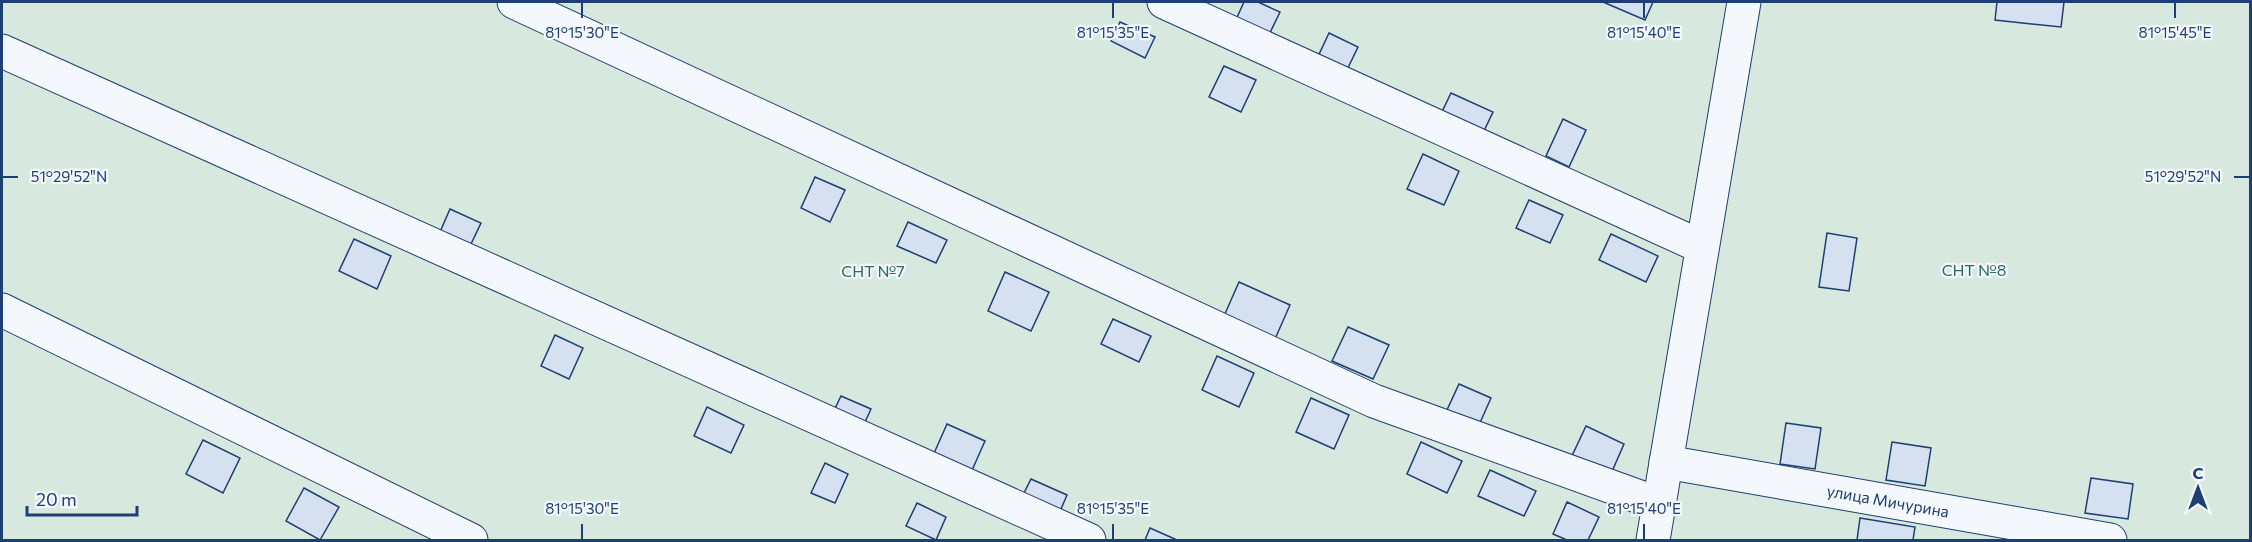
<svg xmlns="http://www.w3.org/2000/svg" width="2252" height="542" font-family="Commissioner,sans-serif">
<rect width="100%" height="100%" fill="#f4f7fb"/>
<rect fill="#d7e8df" stroke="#687fa3" stroke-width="1.5" x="2" y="2" width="2248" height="538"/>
<g fill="#d5e0f0" stroke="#1d3f73" stroke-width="1.5">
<path d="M1244,2H1258L1280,12L1267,39L1234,24Z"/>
<path d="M1603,2H1653L1645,20Z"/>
<path d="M1997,2H2064L2061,27L1995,20Z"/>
<path d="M1120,22L1155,37L1145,58L1111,41Z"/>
<path d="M1329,33L1358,47L1344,76L1315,63Z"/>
<path d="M1224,66L1256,80L1241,112L1209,97Z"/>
<path d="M1451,93L1493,112L1481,137L1439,118Z"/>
<path d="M1563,119L1586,130L1569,167L1546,156Z"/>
<path d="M1423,154L1459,171L1444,205L1407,189Z"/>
<path d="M815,177L845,190L830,222L801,208Z"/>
<path d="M1529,200L1563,215L1550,243L1516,228Z"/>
<path d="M450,209L481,223L470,246L440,232Z"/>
<path d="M908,222L947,240L936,263L897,246Z"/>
<path d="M1827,233L1857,238L1849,291L1819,287Z"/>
<path d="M1611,234L1658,256L1646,282L1599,260Z"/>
<path d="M354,239L391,256L377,289L339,271Z"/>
<path d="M1005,272L1049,292L1031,331L988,311Z"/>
<path d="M1239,282L1290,305L1275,339L1224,316Z"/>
<path d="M1113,319L1151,336L1139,362L1101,344Z"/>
<path d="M1348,327L1389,345L1373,379L1332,361Z"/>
<path d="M555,335L583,348L569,379L541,366Z"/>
<path d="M1217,356L1254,373L1239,407L1202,390Z"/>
<path d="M1459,384L1491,398L1479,425L1447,410Z"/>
<path d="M841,396L871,409L860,433L830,419Z"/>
<path d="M1311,398L1349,415L1334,449L1296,432Z"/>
<path d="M707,407L744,425L731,453L694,436Z"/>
<path d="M1786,423L1821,428L1815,469L1780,464Z"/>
<path d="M947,424L985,441L969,477L931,460Z"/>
<path d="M1586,426L1624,444L1610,476L1571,458Z"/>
<path d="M203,440L240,458L223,493L186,474Z"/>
<path d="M1421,442L1462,461L1447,493L1407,474Z"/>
<path d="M1892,442L1931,448L1925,486L1886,480Z"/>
<path d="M825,463L848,474L835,503L811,493Z"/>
<path d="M1490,470L1536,491L1524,516L1478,496Z"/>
<path d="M2091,478L2133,484L2128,519L2085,513Z"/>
<path d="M1031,479L1067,495L1058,516L1021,499Z"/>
<path d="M304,488L339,507L320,540L286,521Z"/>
<path d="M1567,502L1599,517L1588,540H1567L1553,534Z"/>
<path d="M917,503L946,517L936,540L906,526Z"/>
<path d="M1860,518L1915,527L1913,540H1857Z"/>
<path d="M1150,528L1177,540H1145Z"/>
</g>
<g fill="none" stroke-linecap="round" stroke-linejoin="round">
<g stroke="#1d3f73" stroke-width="35">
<g id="minor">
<path d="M514,2L1374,401L1659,504"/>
<path d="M1164,2L1702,247"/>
<path d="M2,51L1089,540"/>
<path d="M2,310L471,540"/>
<path d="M1666,462L2110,540"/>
<path d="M1653,540L1744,2"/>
</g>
</g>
<use href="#minor" stroke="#f4f7fb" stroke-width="33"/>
</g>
<path fill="none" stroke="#1d3f73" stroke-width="2" d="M582,3V18M1113,3V18M1644,3V18M2175,3V18M3,177H18M2234,177H2249M582,524V539M1113,524V539M1644,524V539"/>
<g text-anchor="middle" stroke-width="4.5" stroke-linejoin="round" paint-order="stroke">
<g font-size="16" fill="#2c6c60" stroke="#f4f7fb">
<text x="1974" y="276">СНТ №8</text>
<text x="873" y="277">СНТ №7</text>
</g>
<g font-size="16" fill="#1d3f73" stroke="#f4f7fb">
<text transform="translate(1888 501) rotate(10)" y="6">улица Мичурина</text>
</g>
</g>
<g font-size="15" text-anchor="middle" fill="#1d3f73" stroke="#f4f7fb" stroke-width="4.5" stroke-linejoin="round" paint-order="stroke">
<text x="582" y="38">81°15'30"E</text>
<text x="1113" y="38">81°15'35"E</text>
<text x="1644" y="38">81°15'40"E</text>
<text x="2175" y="38">81°15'45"E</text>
<text x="69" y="182">51°29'52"N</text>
<text x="2183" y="182">51°29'52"N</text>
<text x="582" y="514">81°15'30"E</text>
<text x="1113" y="514">81°15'35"E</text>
<text x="1644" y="514">81°15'40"E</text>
</g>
<rect width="2252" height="542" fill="none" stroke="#1d3f73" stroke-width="6"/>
<g transform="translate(2198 488)" stroke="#f4f7fb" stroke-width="4.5" paint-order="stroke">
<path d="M0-4.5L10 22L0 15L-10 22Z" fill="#1d3f73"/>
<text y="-9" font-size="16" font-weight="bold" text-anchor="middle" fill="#1d3f73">С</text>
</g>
<path d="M27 506v9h110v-9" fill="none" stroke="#1d3f73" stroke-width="3"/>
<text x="36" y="506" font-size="18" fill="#1d3f73" stroke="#f4f7fb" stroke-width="4.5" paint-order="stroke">20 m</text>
</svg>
